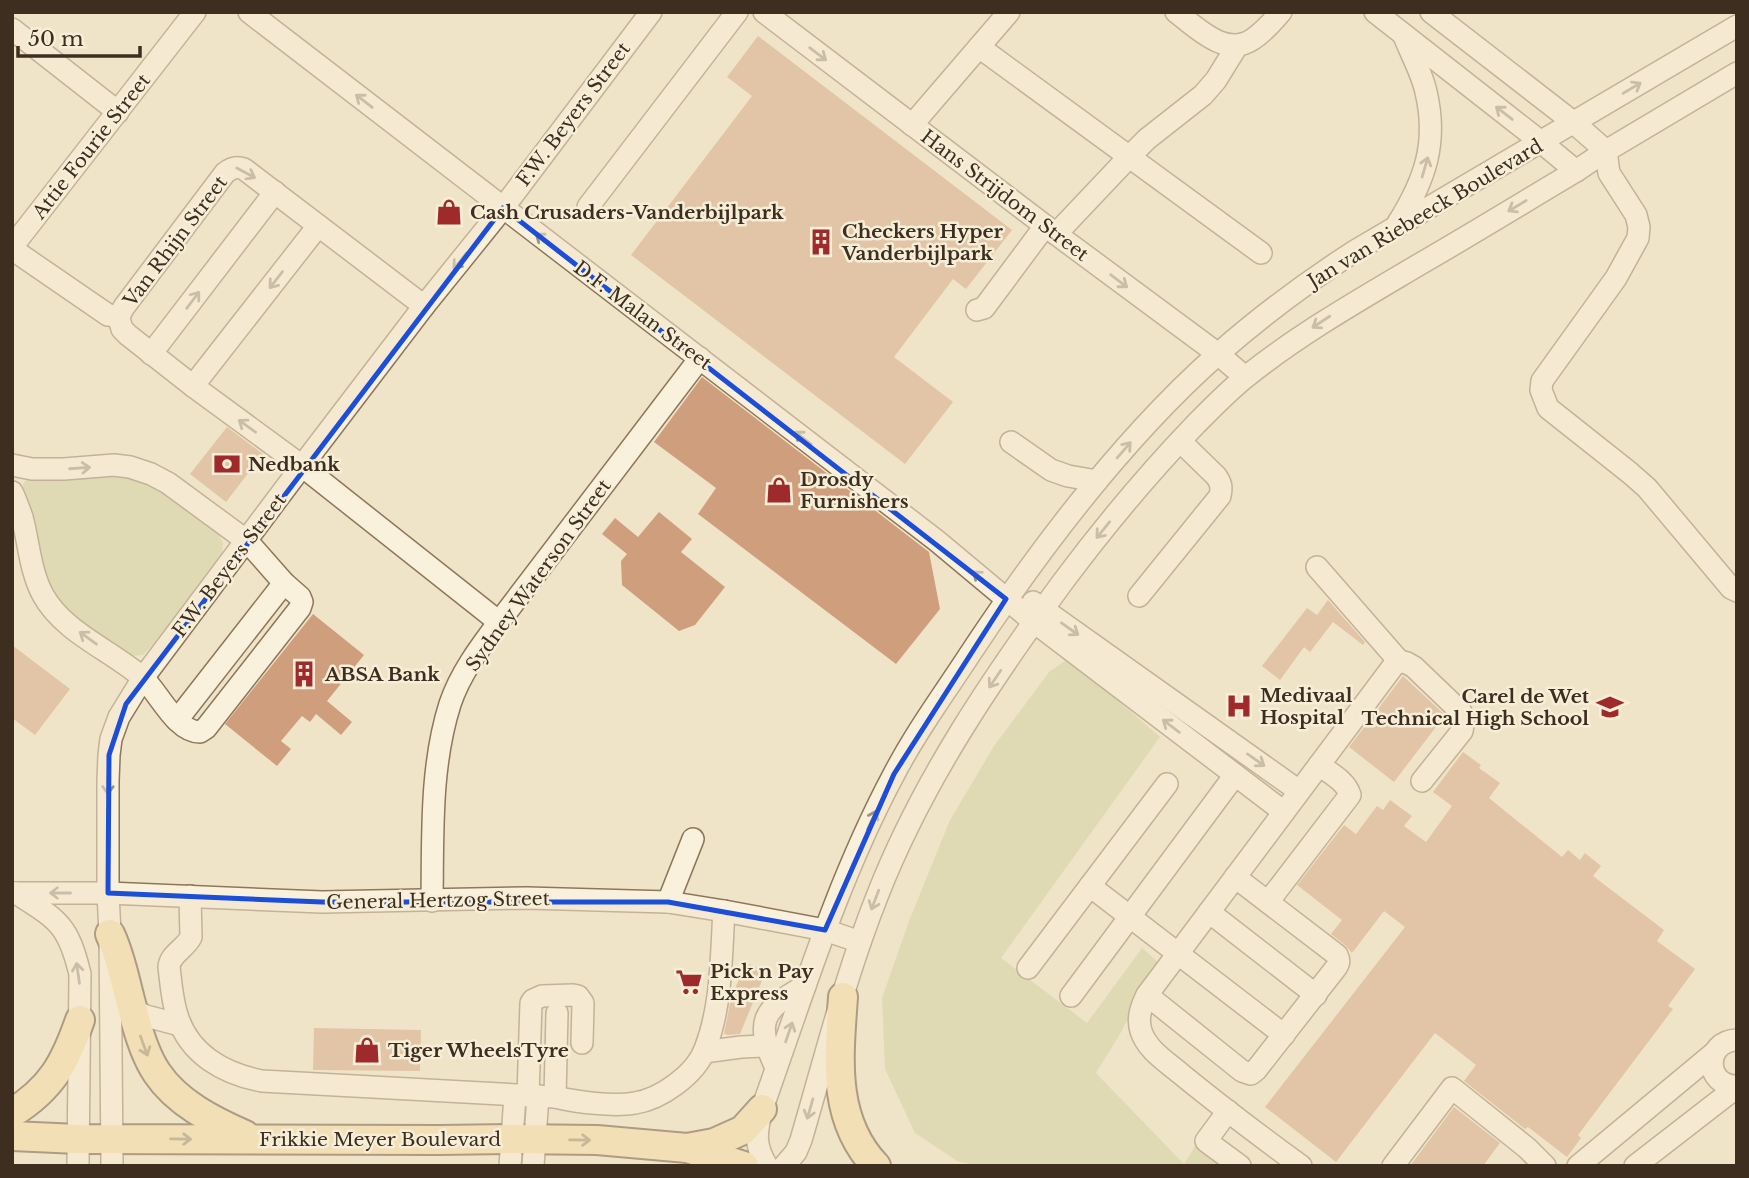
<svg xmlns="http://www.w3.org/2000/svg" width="1749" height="1178" font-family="'Libre Baskerville',serif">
<rect width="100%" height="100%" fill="#f0e4c8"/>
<g fill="#c9cf9b">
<path d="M115,473L153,481L215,527L223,543L222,553L154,643L143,655L131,656L117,651L59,607L42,582L23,492V484L27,479C37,477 46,480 56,479C76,478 95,474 115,473Z"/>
<path d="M1069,658L1160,737L1001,958L1087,1023L1142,948L1158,962L1120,1034L1096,1073L1184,1164L1197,1143L1222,1166H977L957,1161L915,1133L885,1069L882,998L909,921L950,820L994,746L1049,672Z"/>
</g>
<g fill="#cf9f7d">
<path d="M758,36L1012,230L966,289L953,279L894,357L953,402L905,464L631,255L752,96L727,77Z"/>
<path d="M702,377L929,552L940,609L896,664L698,514L716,488L654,442Z"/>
<path d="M227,427L263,454L226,502L190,474Z"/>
<path d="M659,512L692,539L681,552L725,587L695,625L679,631L622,585L621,561L627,554L602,534L615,518L638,537Z"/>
<path d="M1328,600L1365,642L1363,645L1333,622L1310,652L1304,647L1280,680L1262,666L1307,608L1317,615Z"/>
<path d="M313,614L364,655L327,701L352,722L341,735L316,714L310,722L302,716L281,741L291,749L277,766L225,724Z"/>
<path d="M12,645L70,689L35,735L12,718Z"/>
<path d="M1403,676L1445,715L1394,782L1349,747Z"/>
<path d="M1463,752L1481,765L1479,768L1500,783L1489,798L1562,857L1568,850L1580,860L1585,853L1601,866L1593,876L1664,930L1657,941L1695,969L1668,1006L1673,1009L1578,1135L1581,1138L1567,1157L1528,1127L1525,1129L1464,1081L1476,1065L1435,1033L1336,1162L1265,1107L1405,927L1384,911L1352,953L1345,945L1331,934L1342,920L1297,885L1344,825L1356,834L1377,806L1383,810L1390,800L1412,816L1404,826L1426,842L1452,806L1433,792Z"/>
<path d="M746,963L766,971L740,1034L728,1035L724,1034L731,998Z"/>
<path d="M314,1028L421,1030L420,1071L313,1070Z"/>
<path d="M1454,1107L1500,1143L1483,1166H1410Z"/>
</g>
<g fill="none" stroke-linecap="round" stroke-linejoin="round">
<g stroke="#8d765c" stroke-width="24">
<g id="minor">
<path d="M249,12L937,541L1034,622L1284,812"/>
<path d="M764,12L1056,234L1218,354L1245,377"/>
<path d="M1176,12C1197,28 1226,58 1253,39C1264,32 1272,22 1281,12"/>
<path d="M1375,12L1541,142L1576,171"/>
<path d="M1431,12L1573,122L1606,151L1609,173L1636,215L1639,227L1638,238L1616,278L1542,381L1541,390L1548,408L1630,473L1647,488L1731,588L1737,591"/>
<path d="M12,29L118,112"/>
<path d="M979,47L1261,253"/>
<path d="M912,125L1009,12"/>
<path d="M588,207L737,12"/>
<path d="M1398,223C1425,180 1438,143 1426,92C1422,73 1411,54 1404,36"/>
<path d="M1056,234L1128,158L1147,139L1203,95L1216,80L1237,46"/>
<path d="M12,247L195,12"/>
<path d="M12,249L108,315L119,316"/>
<path d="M424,306L244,169C236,166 231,168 225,173L124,307L119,316L120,322L122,329L128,335L193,386L302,466L499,622"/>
<path d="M977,310L984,308L1045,226"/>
<path d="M151,354L275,192"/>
<path d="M193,386L318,226"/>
<path d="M1011,442L1051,470L1068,476L1097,481"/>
<path d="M12,465L32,469H64L114,465L130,467L151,474L168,483L247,541L284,583L300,597L302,602L300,608L206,728L200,732C176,732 159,693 143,678C111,650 64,633 43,595C30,571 29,543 22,517C19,509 16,500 12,492"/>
<path d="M1317,567L1399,661"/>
<path d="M1139,596L1220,496C1222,487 1221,483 1216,476L1180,441"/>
<path d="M1033,602L1299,791"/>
<path d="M177,720L284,583"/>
<path d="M1090,886L1284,1035"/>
<path d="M12,893H108L322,902L527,898L668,902L724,911L825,930L860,942"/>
<path d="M16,893C58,920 68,924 80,974L78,1166"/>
<path d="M190,896L191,937C185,949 170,954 169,967C171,983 172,1000 177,1015C189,1055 225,1074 262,1081L555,1097C576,1102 614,1107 635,1103C661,1099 696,1074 705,1049C722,1006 721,956 724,911"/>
<path d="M432,901C433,835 430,767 450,704C460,674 480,647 499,622L700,358"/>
<path d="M668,902L693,839"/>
<path d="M1268,902L1350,795C1346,781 1330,773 1319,765"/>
<path d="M1209,912L1316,995"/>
<path d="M1028,968L1167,784"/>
<path d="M1147,995L1242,1071L1251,1074L1256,1070L1335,969C1339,964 1340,961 1337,955L1235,877"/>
<path d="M1071,996L1235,775"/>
<path d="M132,1010L146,1016L180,1025"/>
<path d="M1737,1040C1704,1041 1704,1086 1737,1086"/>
<path d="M704,1052L741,1047L766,1046"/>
<path d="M776,1068C755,1022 761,1010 805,986"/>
<path d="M528,1096L531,1003L533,1000L542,996L573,995L578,996L583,1003L582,1043"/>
<path d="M555,1097L557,1013"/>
<path d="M1228,1111L1206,1141L1240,1166"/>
<path d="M112,1166L110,934L108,893V781L109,755L111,739L119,717L143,678L302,466L424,306L503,208L651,12"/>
<path d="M510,1166L515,1096"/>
<path d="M533,1166L538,1096"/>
<path d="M767,1166C754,1145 756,1132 762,1109C802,997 837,881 893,776C915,733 944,694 970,654C1040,548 1123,438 1218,354C1261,316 1307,282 1355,251L1737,26"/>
<path d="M784,1166L796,1152L801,1140C825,1058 846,974 878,894C922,782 991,680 1062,583C1103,528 1147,475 1195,425C1212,408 1228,391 1247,376C1301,333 1361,299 1420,264C1472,234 1524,202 1576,171L1606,151L1737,73"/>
<path d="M1301,1166C1260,1136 1220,1106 1181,1074C1167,1062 1147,1050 1141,1031C1137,1018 1141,1007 1147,995L1394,665L1399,661L1407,663L1414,667L1461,712L1464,719L1462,731L1422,781"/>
<path d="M1393,1166L1452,1088L1527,1148L1545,1166"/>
<path d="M1578,1166L1714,1053"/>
<path d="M1635,1166L1737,1087"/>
</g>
</g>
<g stroke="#5b4430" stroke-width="32">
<g id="major">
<path d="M110,934C121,957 125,982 132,1007C137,1028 144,1054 157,1073C177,1103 213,1121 245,1135"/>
<path d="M843,997C839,1056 831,1119 876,1166"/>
<path d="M12,1113C52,1088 65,1063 80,1020"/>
<path d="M12,1136L78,1139L439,1140L512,1139L597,1140L687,1148L744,1166"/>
<path d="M687,1148L714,1143L743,1130L762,1109"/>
</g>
</g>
<use href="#minor" stroke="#faf1dc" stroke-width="21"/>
<use href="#major" stroke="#f3d9a0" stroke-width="28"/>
</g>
<defs><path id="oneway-shaft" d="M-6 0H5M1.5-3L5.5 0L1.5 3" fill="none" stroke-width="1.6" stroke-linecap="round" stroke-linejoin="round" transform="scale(1.75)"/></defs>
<g stroke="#9c907e">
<use href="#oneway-shaft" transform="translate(818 54) rotate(37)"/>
<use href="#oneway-shaft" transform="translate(1632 88) rotate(-31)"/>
<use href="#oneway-shaft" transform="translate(364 101) rotate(-142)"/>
<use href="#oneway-shaft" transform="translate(1504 113) rotate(-142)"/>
<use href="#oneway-shaft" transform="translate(1425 167) rotate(-74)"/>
<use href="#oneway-shaft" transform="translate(246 173) rotate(28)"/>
<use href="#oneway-shaft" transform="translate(1517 206) rotate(149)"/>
<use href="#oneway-shaft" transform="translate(544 240) rotate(-143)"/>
<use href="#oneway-shaft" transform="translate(460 261) rotate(129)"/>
<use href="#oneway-shaft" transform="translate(276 280) rotate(128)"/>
<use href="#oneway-shaft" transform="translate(1119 281) rotate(37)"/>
<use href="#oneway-shaft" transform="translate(193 300) rotate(-53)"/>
<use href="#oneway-shaft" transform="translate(1321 322) rotate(147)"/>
<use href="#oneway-shaft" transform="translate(247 426) rotate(-144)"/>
<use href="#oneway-shaft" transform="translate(803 438) rotate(-142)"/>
<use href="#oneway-shaft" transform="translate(1124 450) rotate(-49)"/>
<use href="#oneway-shaft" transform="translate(80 468) rotate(-4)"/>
<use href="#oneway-shaft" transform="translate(1103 530) rotate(129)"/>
<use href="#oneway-shaft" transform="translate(981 578) rotate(-140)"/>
<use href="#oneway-shaft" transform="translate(1070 629) rotate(35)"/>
<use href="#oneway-shaft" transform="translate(88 638) rotate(-144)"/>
<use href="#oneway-shaft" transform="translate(995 679) rotate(124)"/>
<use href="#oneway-shaft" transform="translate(1171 726) rotate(-143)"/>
<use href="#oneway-shaft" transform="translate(1256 760) rotate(35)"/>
<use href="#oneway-shaft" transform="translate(108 784) rotate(91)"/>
<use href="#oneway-shaft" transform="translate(872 820) rotate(-65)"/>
<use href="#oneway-shaft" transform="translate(60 893) rotate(180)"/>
<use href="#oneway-shaft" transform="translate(875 900) rotate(111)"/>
<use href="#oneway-shaft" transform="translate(78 973) rotate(-98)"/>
<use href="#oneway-shaft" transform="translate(789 1032) rotate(-71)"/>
<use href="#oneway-shaft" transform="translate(810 1109) rotate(106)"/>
</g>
<g stroke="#988460">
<use href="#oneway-shaft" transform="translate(144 1046) rotate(70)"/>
<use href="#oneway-shaft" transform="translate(181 1139) rotate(1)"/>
<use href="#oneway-shaft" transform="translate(580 1140) rotate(1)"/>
</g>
<path d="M0 0H1749V1178H0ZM503,208L1006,599L894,774L825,930L668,902H322L108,893L109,755L126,704Z" fill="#f0e4c8" fill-opacity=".55" fill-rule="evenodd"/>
<path fill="none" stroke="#1d4ed8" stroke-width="5" stroke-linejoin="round" d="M503,208L1006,599L894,774L825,930L668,902H322L108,893L109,755L126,704Z"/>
<defs>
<g id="shop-bare" transform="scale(2.1)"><path d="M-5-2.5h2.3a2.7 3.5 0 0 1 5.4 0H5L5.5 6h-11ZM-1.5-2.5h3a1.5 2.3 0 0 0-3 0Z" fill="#9e2a2b" stroke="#f7eed8" stroke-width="2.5" paint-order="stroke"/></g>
<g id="building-bare" transform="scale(2.1)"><path d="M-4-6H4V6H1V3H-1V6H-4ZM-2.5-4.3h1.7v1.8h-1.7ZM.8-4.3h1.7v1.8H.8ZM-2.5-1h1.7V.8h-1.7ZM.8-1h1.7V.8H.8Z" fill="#9e2a2b" stroke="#f7eed8" stroke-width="2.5" paint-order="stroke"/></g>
<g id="bank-bare" transform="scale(2.1)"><path d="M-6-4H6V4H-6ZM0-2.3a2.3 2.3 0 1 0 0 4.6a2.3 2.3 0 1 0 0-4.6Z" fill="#9e2a2b" stroke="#f7eed8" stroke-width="2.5" paint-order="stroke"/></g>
<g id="hospital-bare" transform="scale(2.1)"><path d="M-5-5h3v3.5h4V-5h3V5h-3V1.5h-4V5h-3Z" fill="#9e2a2b" stroke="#f7eed8" stroke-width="2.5" paint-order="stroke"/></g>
<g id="school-bare" transform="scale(2.1)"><path d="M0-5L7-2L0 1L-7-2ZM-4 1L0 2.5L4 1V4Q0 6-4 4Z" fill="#9e2a2b" stroke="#f7eed8" stroke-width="2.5" paint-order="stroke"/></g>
<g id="supermarket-bare" transform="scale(2.1)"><path d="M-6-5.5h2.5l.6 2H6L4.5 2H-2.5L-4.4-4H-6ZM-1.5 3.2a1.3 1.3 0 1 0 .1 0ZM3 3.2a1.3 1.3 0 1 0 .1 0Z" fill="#9e2a2b" stroke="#f7eed8" stroke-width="2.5" paint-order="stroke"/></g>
</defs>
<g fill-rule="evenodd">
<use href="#shop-bare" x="449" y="212"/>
<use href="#building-bare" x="821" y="242"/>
<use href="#bank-bare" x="227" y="464"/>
<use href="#shop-bare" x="779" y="490"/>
<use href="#building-bare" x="304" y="674"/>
<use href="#hospital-bare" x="1239" y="706"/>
<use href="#school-bare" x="1610" y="707"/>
<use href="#supermarket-bare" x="689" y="982"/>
<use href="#shop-bare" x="367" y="1050"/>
</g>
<g text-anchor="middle" stroke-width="5" stroke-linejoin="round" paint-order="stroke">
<g font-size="19" fill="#3d2e20" stroke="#f7eed8">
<text transform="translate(573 114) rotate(-53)" y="7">F.W. Beyers Street</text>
<text transform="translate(91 146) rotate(-52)" y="7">Attie Fourie Street</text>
<text transform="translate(1005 195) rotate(37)" y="7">Hans Strijdom Street</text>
<text transform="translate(1425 213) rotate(-31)" y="7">Jan van Riebeeck Boulevard</text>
<text transform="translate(175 241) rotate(-53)" y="7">Van Rhijn Street</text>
<text transform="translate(643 315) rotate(37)" y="7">D.F. Malan Street</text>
<text transform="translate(229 565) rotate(-53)" y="7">F.W. Beyers Street</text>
<text transform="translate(538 575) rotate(-54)" y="7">Sydney Waterson Street</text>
<text transform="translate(438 900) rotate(-1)" y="7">General Hertzog Street</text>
<text x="380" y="1146">Frikkie Meyer Boulevard</text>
</g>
<g font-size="19" font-weight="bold" fill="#3d2e20" stroke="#f7eed8" text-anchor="start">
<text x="470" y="219">Cash Crusaders-Vanderbijlpark</text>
<text x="842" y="238">Checkers Hyper<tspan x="842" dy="22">Vanderbijlpark</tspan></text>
<text x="248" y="471">Nedbank</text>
<text x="800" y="486">Drosdy<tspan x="800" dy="22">Furnishers</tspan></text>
<text x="325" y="681">ABSA Bank</text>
<text x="1260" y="702">Medivaal<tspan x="1260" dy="22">Hospital</tspan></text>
<text x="1589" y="703" text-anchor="end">Carel de Wet<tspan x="1589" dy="22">Technical High School</tspan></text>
<text x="710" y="978">Pick n Pay<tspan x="710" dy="22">Express</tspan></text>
<text x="388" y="1057">Tiger WheelsTyre</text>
</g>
</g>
<rect width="1749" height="1178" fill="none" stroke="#3d2e20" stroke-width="28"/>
<path d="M18 46v10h122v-10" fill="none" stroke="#3d2e20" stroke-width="3.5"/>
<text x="28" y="46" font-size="21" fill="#3d2e20" stroke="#f7eed8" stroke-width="5" paint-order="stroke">50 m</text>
</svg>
